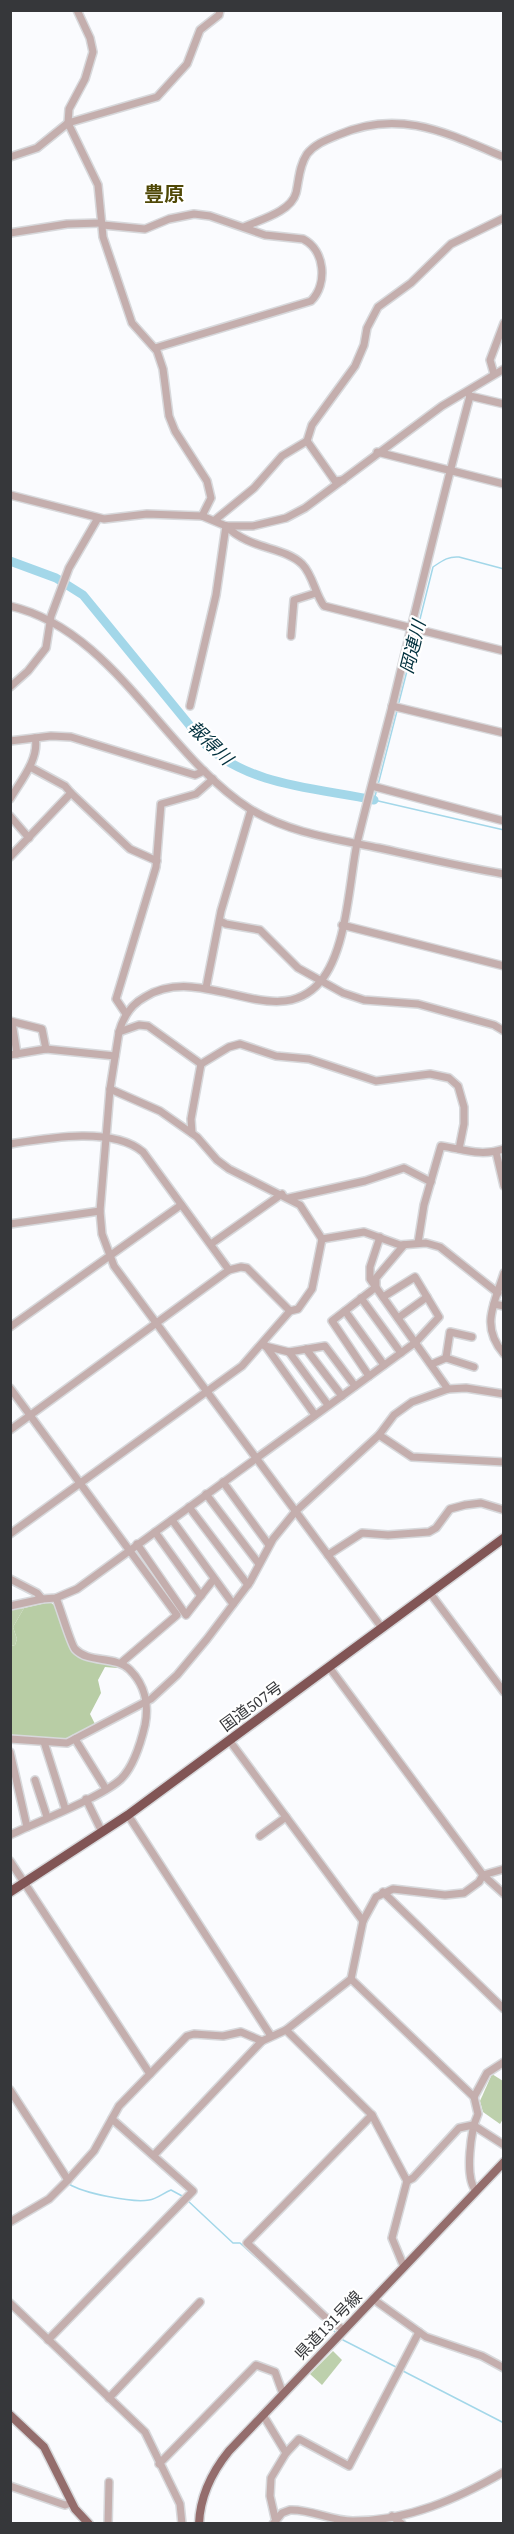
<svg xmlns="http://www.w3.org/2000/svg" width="514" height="2534" font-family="'Source Serif 4','Noto Sans JP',serif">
<rect width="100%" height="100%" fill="#fafbfe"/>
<g fill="#bdd0ac">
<path d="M24,1608L13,1627L17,1639L15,1645L11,1646V1610Z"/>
<path d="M492,2074L503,2081V2119L500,2124L483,2112L480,2101Z"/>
<path d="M333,2351L342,2360L322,2385L310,2374Z"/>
</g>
<path fill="#b8cda5" d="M50,1602L60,1610L72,1649L118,1664L117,1668L105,1667L98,1680L101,1693L90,1714L95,1724L68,1740L10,1736L11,1646L15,1645L17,1639L13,1627L24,1608Z"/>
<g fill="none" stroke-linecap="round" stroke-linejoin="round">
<g stroke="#a3d7e9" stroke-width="1.5">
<path d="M418,627L433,567C442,561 448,556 459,557L504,569"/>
<path d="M398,706L417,632"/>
<path d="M378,785L397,711"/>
<path d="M377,789L374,800L504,830"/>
<path d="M51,2160L63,2179"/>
<path d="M69,2184C83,2193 132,2203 149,2200C157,2199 163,2193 171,2190L184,2197"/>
<path d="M187,2200L233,2243H240L289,2287"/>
<path d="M318,2315L336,2333"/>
<path d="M343,2340L396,2367"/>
<path d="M403,2371L504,2423"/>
</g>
<path stroke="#a3d7e9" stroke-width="9" d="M10,561L56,578L83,595L205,744C248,786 318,788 374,800"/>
<g stroke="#d7d8db" stroke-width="10">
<g id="minor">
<path d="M77,10L90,38L93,52L85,79L69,109L68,123L98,185L103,237L132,323L157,351L163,369L169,416L175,431L207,481L211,498L202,516"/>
<path d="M10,157L37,148L68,123L157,97L187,64L200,30L219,15L220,10"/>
<path d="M103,225L145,229L169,219L194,214L210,216L265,235L303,239C325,250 328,284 311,301L155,348"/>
<path d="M244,227C259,220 291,212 296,193C299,180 299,166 307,154C315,144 326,140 338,135C399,108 447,133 504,157"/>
<path d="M10,233L67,224L101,223"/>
<path d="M494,374L490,360L504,323"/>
<path d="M468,393L470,396L504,404"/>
<path d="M307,441L335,481L343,480"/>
<path d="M377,452L504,484"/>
<path d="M10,495L104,519L147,514L202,516L226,526H253L286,518L305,508L442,406L504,369"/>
<path d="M215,520L254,488L282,456L307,441L312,425L355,366L364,345L367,328L378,307L411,283L451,244L504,218"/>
<path d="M226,526C250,550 283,546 302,564C313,575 315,594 324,606L504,651"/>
<path d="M10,606C114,630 164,754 250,809C289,833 335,839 379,848C420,857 462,867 504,874"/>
<path d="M291,636L294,600L316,593"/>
<path d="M10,687L28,671L46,648L51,616L69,568L98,518"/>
<path d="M190,706L216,595L226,526"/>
<path d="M392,706L504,733"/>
<path d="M10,741L51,736L71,737L195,775L204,771"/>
<path d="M372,786L504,821"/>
<path d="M71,793L130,849L157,861"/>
<path d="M10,799C20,782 40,758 35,738"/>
<path d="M10,816L29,838"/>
<path d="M10,857L71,793L65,786L30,767"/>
<path d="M220,921L226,924L260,930L298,968L343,993L364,1000L418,1004L494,1025L504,1031"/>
<path d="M342,925L504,966"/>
<path d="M206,988L221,911L251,810"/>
<path d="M126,1014L116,999L156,867L161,804L196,794L213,779"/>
<path d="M10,1021L42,1029L46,1049"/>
<path d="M12,1022L17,1054"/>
<path d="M119,1032L139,1025L148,1026L201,1064"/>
<path d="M10,1055L46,1049L115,1056"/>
<path d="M201,1064L229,1047L240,1044L276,1056L309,1059L376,1081L430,1074L449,1078L458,1086L464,1107V1124L459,1149"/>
<path d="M110,1089L160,1111L197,1137L217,1160L229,1169L300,1205L322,1239"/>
<path d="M192,1133L191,1119L201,1064"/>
<path d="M10,1144C47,1138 113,1126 143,1152L229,1270"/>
<path d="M496,1152L504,1186"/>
<path d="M289,1198L365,1181L404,1168L431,1182"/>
<path d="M10,1224L100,1211"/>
<path d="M380,1237L370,1267V1279L448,1389"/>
<path d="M322,1239L364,1232L400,1245L426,1243L440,1247L498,1293"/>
<path d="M418,1243L424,1205L441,1146C463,1149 480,1157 504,1149"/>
<path d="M211,1244L282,1194"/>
<path d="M504,1273C494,1305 480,1326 504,1354"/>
<path d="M361,1298L401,1353"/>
<path d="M494,1304L504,1306"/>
<path d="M345,1311L384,1365"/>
<path d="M398,1318L427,1297"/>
<path d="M10,1327L181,1205"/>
<path d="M265,1345L315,1415"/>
<path d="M265,1346L289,1352L325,1346L355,1386"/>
<path d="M306,1349L342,1396"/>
<path d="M289,1352L328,1405"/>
<path d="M446,1358L450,1332L472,1337"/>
<path d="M432,1364L446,1358L474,1367"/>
<path d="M369,1376L332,1321L376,1287V1278L404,1245"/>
<path d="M10,1388L177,1615L121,1663"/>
<path d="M10,1430L229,1270L241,1267L247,1268L290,1311"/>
<path d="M379,1435L412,1457L504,1462"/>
<path d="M223,1482L269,1545"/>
<path d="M206,1494L259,1564"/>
<path d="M189,1507L248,1585"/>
<path d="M172,1520L233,1604"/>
<path d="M155,1532L201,1596"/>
<path d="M10,1534L242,1366L290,1311L298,1309L312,1289L322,1239"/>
<path d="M137,1544L186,1615L214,1579"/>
<path d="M328,1555L362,1533L388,1535L429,1532L436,1528L450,1509L465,1505L481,1503L504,1510"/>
<path d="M10,1579L37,1593L42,1599L56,1598L77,1589L416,1342L439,1317L415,1277L383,1297"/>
<path d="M430,1593L504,1692"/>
<path d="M10,1606L42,1599"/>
<path d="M382,1628L114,1266L102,1234L100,1211L110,1089L119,1032C123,1017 132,1004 145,997C202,961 276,1034 320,982C347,951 349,883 357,843C368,798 380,753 392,707C417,603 442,499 470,396"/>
<path d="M329,1667L483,1875L504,1894"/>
<path d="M10,1739L67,1743L151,1699L177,1675L207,1639L250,1582L273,1539L295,1512L379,1435L394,1415L412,1402L448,1389L466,1388L504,1394"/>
<path d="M75,1739L106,1789"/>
<path d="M229,1740L363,1921"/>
<path d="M44,1742L65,1808"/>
<path d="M10,1752L27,1827"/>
<path d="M35,1780L47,1817"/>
<path d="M86,1799L102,1832"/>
<path d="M128,1815L271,2036"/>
<path d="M10,1835C37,1822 102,1797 121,1779C134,1766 141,1742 145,1725C149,1705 145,1685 130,1670C115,1655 89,1664 75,1649C71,1645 60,1607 56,1598"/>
<path d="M260,1836L286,1817"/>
<path d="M10,1861L150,2074"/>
<path d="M383,1892L504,2009"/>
<path d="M351,1979L474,2097L478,2114C471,2129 464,2177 476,2191"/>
<path d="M286,2030L372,2115L407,2181L392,2238L404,2267"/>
<path d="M10,2090L68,2180"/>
<path d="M474,2097L487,2073L504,2062"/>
<path d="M154,2155L262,2041L286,2030L351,1979L363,1921L376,1897L393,1889L445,1895L464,1893L479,1882L483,1875L504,1869"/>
<path d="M407,2181L413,2178L459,2128L473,2125L504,2145"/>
<path d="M10,2222L49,2199L68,2180L94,2151L119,2106L187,2036L194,2034L223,2036L241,2032L262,2041"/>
<path d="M373,2299L426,2337L482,2356L504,2368"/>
<path d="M10,2303L145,2432L180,2504L182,2524"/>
<path d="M344,2330L324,2316L247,2243L372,2115"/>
<path d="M48,2340L193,2191L112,2119"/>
<path d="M109,2398L200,2302"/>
<path d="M263,2415L286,2453"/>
<path d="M159,2464L256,2365L275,2372L283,2394"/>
<path d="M10,2486L65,2505L71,2503"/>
<path d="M392,2516L402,2524"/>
<path d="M275,2518L270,2496L271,2478L286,2453L299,2439L349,2466L419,2332"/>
<path d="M108,2524L109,2482"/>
<path d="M273,2524L282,2513L290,2510C311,2509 331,2521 353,2521C408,2521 457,2499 504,2472"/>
</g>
</g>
<g stroke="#d7d8db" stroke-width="11">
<g id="major">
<path d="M10,2415L44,2447L75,2509L89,2524"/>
<path d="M199,2524C200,2496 212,2472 229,2451L504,2162"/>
</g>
</g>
<g stroke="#d7d8db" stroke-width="12">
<path id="highway" d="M10,1892L128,1815L504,1538"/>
</g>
<use href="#minor" stroke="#c4aead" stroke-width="7"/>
<use href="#major" stroke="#946d6c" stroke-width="8"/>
<use href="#highway" stroke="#815555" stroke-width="9"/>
</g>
<g text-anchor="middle" stroke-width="4.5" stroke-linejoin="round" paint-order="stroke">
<g font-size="16" fill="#36373a" stroke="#fff">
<text transform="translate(251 1706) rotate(-36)" y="6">国道507号</text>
<text transform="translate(328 2325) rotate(-46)" y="6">県道131号線</text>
</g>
<g font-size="18" font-style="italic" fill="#00303d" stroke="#fff">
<text transform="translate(413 647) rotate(-76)" y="6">岡連川</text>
<text transform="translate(210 743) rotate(44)" y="6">報得川</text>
</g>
<g font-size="20" font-weight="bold" fill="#4f4806" stroke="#fff">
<text x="164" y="201">豊原</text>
</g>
</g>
<rect width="514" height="2534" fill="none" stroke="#36373a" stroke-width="24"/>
</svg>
